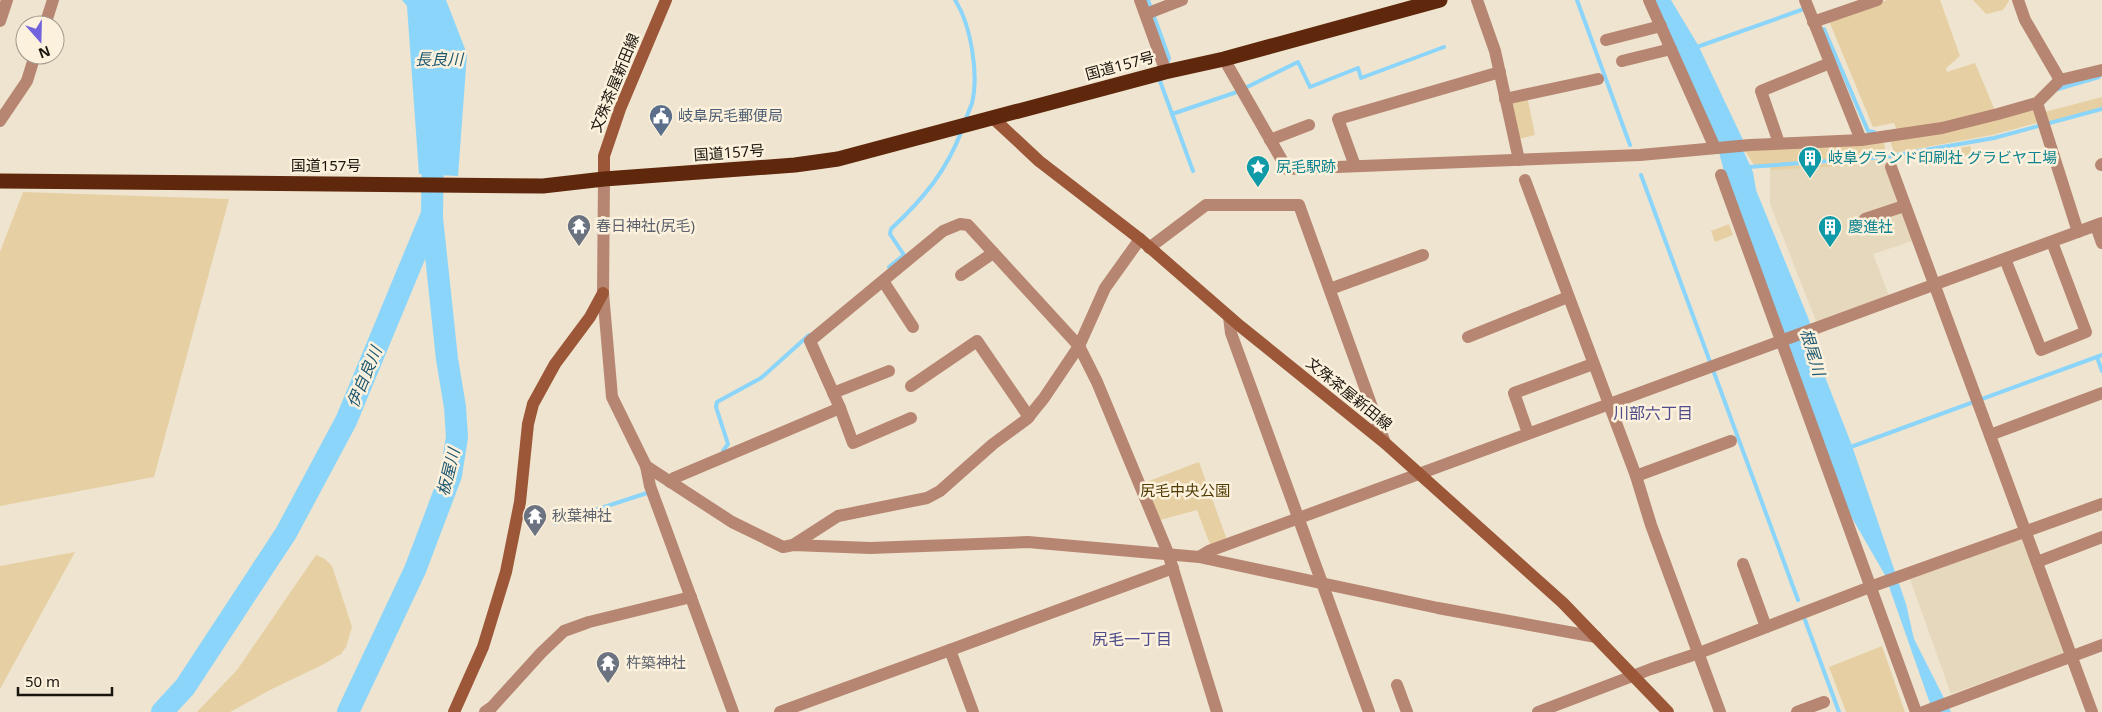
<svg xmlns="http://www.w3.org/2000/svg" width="2102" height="712" font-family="'Noto Sans','Noto Sans JP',sans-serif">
<rect width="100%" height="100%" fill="#eee4cf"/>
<g fill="#e6d8bc">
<path d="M1885,158L1891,182L1912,241L1873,254L1889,296L1816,321L1770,204V167Z"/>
<path d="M2024,538L2066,652L1951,694L1910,579Z"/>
</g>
<g fill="#e6d0a3">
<path d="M1887,0H1940L1960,56L1946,68L1947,72L1975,63L1996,113L1898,133L1894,123L1873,127L1829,21Z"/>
<path d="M1973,0H2009V1L2003,10L1986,14Z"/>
<path d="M1527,95L1535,135L1515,140L1505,99Z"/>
<path d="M2102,97V108L2044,123L2041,113Z"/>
<path d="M2034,107L2040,122L1992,135L1894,153L1890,140Z"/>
<path d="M1883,141L1887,154L1867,158L1754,165L1744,149Z"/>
<path d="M1970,146L1973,154L1952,160L1949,150Z"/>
<path d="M1944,149L1946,153L1922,161L1919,153Z"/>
<path d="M1861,162L1860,165L1771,170V167Z"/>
<path d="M23,192L229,199L154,477L0,506V252Z"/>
<path d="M1729,224L1733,235L1715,242L1711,231Z"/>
<path d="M1199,462L1227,540L1211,547L1197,510L1160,520L1146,482Z"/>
<path d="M75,552L0,689V566Z"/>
<path d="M316,555L325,559L332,566L352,627L346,647L341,654L324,664L272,689L230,712H197L237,670Z"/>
<path d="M1882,646L1905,712H1846L1829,667Z"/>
</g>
<g fill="#8bd5fa">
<path d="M402,0H446L467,54L458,176L419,174L407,6Z"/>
<path d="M1652,0H1671L1698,45L1743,140L1718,143Z"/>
<path d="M1743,150L1753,172L1756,190L1809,320L1825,377L1851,443L1906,604L1914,639L1951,712H1933L1885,575L1848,511L1725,175L1719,152Z"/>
</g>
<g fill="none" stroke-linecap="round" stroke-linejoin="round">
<g stroke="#8bd5fa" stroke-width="4">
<path d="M955,0C971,25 979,74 972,103C970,109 967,115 965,121"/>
<path d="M1148,0L1169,58L1167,64"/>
<path d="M1577,0L1630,145"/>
<path d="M1824,29L1868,131L1874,132"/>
<path d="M1694,48L1804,9"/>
<path d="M1162,77L1160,81L1193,171"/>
<path d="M2058,89L2099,77"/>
<path d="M1172,114L1237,92L1298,62L1310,87L1358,68L1361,78L1444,47"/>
<path d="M1748,167L1885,157L1994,138L2102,109"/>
<path d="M1641,175L1798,600"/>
<path d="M889,267L904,255L890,234L891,229C923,199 946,172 962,130"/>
<path d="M2097,357L2102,371"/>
<path d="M1848,448L2102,355"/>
<path d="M723,451L728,444L716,407L717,402L761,378L809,335"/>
<path d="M555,523L647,493"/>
<path d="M1805,620L1839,712"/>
</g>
<g stroke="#8bd5fa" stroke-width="22">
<path d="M162,712L185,687L286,533L346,421L432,214L433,146"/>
<path d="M348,712L415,570L451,475L457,437L455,407L447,359L432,218"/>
</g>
<g stroke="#b78672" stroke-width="12">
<path d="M1140,0L1166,72"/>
<path d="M1477,0L1495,51L1519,160"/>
<path d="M1649,0L1715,148"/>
<path d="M1805,0L1861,140"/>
<path d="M2018,0L2025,20L2060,80"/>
<path d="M1146,14L1182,0"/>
<path d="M0,21L7,0"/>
<path d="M1813,22L1877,0"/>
<path d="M45,25L53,0"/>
<path d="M1606,40L1661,26"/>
<path d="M1224,59L1287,169L1640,155L1750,145L1861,140L1942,128L1998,114L2037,103L2060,80L2102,70"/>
<path d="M1622,61L1671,49"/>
<path d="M1505,99L1598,79"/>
<path d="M2037,103L2078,232"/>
<path d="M0,121L27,81L35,55"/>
<path d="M1270,140L1309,125"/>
<path d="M1779,143L1761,91L1830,63"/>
<path d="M2101,165L2102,164"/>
<path d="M1355,166L1338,119L1500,72"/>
<path d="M1891,167L2092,712"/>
<path d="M1721,175L1916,712"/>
<path d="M604,179L603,293L612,397L646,466L650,486L733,712"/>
<path d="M1525,180L1636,476L1651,525L1720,712"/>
<path d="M1865,219L1904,206"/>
<path d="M2096,226L2102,243"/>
<path d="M1149,248L1206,205H1299L1385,443"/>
<path d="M2005,259L2041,350L2086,332L2052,242"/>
<path d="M961,275L993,253"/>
<path d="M883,281L913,327"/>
<path d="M1330,289L1423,255"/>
<path d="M1229,317L1231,333L1369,712"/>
<path d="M1468,337L1568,297"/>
<path d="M911,386L977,341L1029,417"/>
<path d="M833,393L889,371"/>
<path d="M840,408L853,443L911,418"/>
<path d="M1528,433L1514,393L1593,364"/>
<path d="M1990,435L2102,393"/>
<path d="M646,466L732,522L783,547L793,545L870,548L1028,542L1199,557L1438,608L1596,637"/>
<path d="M1636,476L1731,441"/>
<path d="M670,482L674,478L840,408L810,341L943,231L960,224L968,225L1079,346L1097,382L1168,553L1217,712"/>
<path d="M793,545L838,516L927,498L940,491L993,444L1027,419L1044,398L1079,346L1105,288L1140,239"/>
<path d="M1199,557L1209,551L2102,223"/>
<path d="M2037,562L2102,537"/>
<path d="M1743,564L1766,627"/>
<path d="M950,650L1173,568"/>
<path d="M1397,685L1407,712"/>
<path d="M485,712L492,707L541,653L564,631L589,622L691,597"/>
<path d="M780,712L950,650L973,712"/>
<path d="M1538,712L1651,669L1699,653L1870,587L2102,504"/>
<path d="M1797,712L1824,702"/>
<path d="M1923,712L2102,645"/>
</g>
<g stroke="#9c5738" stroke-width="12">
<path d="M994,119L1039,161L1140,239L1240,326L1385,443L1563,603L1668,712"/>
<path d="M604,179V156L620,109L666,0"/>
<path d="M454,712L483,647L506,572L520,502L528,424L533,404L555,364L590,317L603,293"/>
</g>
<path stroke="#5f270b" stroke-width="15" d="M0,181L543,186L604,179L795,165L838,159L1165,72L1224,59L1440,0"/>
</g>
<defs>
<g id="civic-pin" transform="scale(1.25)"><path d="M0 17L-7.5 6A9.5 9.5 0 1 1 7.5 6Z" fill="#5c6f8a" stroke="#fcf1dc"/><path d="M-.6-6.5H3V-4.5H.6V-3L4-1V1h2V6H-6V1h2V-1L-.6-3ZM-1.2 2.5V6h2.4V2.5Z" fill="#fff"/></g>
<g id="building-pin" transform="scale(1.25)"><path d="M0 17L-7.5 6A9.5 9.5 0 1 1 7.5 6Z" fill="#0f9aa8" stroke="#fcf1dc"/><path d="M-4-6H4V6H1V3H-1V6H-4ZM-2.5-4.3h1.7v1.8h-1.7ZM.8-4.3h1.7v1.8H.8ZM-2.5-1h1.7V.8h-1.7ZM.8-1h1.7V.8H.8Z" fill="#fff"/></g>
<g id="sight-pin" transform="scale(1.25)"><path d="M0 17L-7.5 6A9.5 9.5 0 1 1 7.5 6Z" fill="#0f9aa8" stroke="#fcf1dc"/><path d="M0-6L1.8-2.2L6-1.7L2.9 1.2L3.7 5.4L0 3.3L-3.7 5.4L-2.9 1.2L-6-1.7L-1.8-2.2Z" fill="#fff"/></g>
<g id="temple-pin" transform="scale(1.25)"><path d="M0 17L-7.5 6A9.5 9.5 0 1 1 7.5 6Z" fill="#6b7280" stroke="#fcf1dc"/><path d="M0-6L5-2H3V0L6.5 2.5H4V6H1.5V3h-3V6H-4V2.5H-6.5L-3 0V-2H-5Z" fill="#fff"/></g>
</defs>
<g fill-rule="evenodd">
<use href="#civic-pin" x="661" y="116"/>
<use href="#building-pin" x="1810" y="158"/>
<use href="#sight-pin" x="1258" y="167"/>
<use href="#temple-pin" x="579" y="226"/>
<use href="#building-pin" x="1830" y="227"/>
<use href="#temple-pin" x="535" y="516"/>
<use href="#temple-pin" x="608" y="663"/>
</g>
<g text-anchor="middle" stroke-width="5" stroke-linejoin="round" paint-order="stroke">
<g font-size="15" fill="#19150e" stroke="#fcf1dc">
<text transform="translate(1120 66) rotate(-15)" y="5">国道157号</text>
<text transform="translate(615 83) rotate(-68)" y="5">文殊茶屋新田線</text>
<text transform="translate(729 153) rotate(-4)" y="5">国道157号</text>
<text x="326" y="171">国道157号</text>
<text transform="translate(1349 394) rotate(39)" y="5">文殊茶屋新田線</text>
</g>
<g font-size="15" fill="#4e5e75" stroke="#fcf1dc" text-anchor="start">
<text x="678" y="121">岐阜尻毛郵便局</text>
</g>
<g font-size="15" fill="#0d838f" stroke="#fcf1dc" text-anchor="start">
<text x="1828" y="163">岐阜グランド印刷社 グラビヤ工場</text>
<text x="1276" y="172">尻毛駅跡</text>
<text x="1848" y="232">慶進社</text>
</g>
<g font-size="15" fill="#5b616d" stroke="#fcf1dc" text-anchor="start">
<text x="596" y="231">春日神社(尻毛)</text>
<text x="552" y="521">秋葉神社</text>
<text x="626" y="668">杵築神社</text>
</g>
<g font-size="15" fill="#503b04" stroke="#fcf1dc">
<text x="1185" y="496">尻毛中央公園</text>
</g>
<g font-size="16" font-style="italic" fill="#1e5871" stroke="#fcf1dc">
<text x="439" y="65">長良川</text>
<text transform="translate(1813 352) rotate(73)" y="6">根尾川</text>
<text transform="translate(364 377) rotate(-67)" y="6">伊自良川</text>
<text transform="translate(448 472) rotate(-76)" y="6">板屋川</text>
</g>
<g font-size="16" fill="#504d8c" stroke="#fcf1dc">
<text x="1653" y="419">川部六丁目</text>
<text x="1132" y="645">尻毛一丁目</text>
</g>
</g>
<g transform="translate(40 40) rotate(160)"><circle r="24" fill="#fcf1dc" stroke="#a1998a"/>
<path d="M0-4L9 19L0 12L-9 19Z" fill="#7063dd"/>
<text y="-8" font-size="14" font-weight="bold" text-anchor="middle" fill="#19150e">N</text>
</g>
<path d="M18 687v8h94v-8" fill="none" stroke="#19150e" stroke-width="2.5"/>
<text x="25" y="687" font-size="15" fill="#19150e" stroke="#fcf1dc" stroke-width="4" paint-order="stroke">50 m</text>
</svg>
